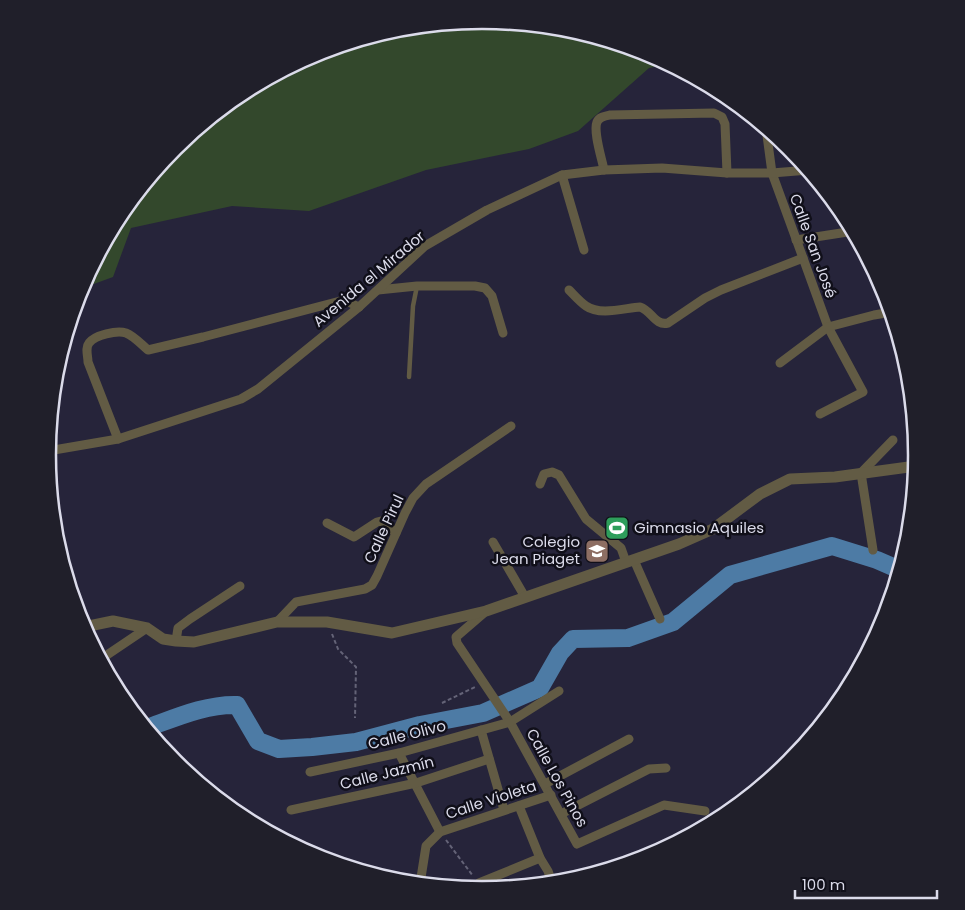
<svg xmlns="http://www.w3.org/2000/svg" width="965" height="910" font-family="Poppins,sans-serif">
<rect width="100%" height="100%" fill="#26243a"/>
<path fill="#33482c" d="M483,20L568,28L649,53L669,64L649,68L578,131L529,149L426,170L309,211L232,206L131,228L113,277L80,289L121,213L175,147L241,93L316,53L398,28Z"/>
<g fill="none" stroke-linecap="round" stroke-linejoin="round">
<path stroke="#4d7ba5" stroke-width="18" d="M147,728C175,718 206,704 237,705L258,741L279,749L312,747L356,742L420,725L483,713L540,688L560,653L573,639L628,638L673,622L730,575L832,546L877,560L900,570"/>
<g stroke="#646377" stroke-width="2" stroke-dasharray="4 2.5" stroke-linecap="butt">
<path d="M332,634L338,649L356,667L355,718"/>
<path d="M442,703L475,687"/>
<path d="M446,840L473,876"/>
</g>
<path stroke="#625b44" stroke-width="4.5" d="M409,377L413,306L417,286"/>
<g stroke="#625b44" stroke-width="9">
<path d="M766,128L772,173L803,258L828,327L863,392L820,414"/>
<path d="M604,170C602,159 593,132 597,122C599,117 605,116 610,115L714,113L722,117L725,124L727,173"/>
<path d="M562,175L584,250"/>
<path d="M796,240L854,231"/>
<path d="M378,290L417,286H475L485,288L492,296L503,333"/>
<path d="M569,290C574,295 580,302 586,306C600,316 625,308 640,307C652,311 655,326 668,323L705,298L721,290L803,258"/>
<path d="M780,363L828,327L874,315L892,312"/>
<path d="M118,439L88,362C88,356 85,348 89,343C95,335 117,330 126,333C134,336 142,345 148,350L203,337L344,300L359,307"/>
<path d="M48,451L118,439L241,399L258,389L359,307L425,246L487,210L562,175L604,170L662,168L727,173H772L809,170"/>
<path d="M540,484L544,474L552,472L559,475L586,519L621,548L626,562"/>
<path d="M327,523L354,537L377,522L381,521L396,533"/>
<path d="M493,542L525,597"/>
<path d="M873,550L861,473L893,440"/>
<path d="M634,560L660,619"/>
<path d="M485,612L456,637L457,643L510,722L577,844L664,805L705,811"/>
<path d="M277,622L296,602L365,589L372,585L377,576L405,513L413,498L426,484L511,426"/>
<path d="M176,641L178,628L190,619L240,586"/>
<path d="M101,659L147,628"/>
<path d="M115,686L121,695"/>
<path d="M481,730L504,810"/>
<path d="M399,753L440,832"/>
<path d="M310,772L399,753L510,722L559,691"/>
<path d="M545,784L629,739"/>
<path d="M519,806L540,858L548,871L552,883"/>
<path d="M291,810L416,783L489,759"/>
<path d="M561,814L649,769L666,768"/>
<path d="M420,884L426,846L440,832L551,795"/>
<path d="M473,889L479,883L540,858"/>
</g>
<path stroke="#625b44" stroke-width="11" d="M84,627L113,621L147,628L163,639L176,641L194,642L277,622H327L392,633L486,611L679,544L713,529L760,494L790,479L835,477L916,466"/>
</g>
<defs>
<g id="stadium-square" transform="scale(1.25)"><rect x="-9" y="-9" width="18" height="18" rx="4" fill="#2e9e5b" stroke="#100f19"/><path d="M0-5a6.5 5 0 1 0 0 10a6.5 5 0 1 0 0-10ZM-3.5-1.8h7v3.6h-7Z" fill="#fff"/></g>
<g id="school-square" transform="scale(1.25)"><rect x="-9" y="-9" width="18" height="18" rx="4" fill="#8d6e63" stroke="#100f19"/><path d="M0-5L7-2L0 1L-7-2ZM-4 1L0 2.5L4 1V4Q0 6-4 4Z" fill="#fff"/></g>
</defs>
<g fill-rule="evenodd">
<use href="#stadium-square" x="617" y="528"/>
<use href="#school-square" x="597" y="551"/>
</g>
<g text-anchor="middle" stroke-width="5" stroke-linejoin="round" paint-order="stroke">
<g font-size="15" fill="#dbdbea" stroke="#100f19">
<text transform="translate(813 246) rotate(70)" y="5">Calle San José</text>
<text transform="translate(369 279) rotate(-40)" y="5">Avenida el Mirador</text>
<text transform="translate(384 529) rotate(-65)" y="5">Calle Pirul</text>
<text transform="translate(407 735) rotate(-14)" y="5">Calle Olivo</text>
<text transform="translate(387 773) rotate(-14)" y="5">Calle Jazmín</text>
<text transform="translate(557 778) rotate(61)" y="5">Calle Los Pinos</text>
<text transform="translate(491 800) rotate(-18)" y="5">Calle Violeta</text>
</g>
<g font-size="15" fill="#dbdbea" stroke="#100f19" text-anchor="start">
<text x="634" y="533">Gimnasio Aquiles</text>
<text x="580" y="547" text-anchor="end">Colegio<tspan x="580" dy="17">Jean Piaget</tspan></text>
</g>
</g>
<path d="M0 0H965V910H0ZM56 455a426 426 0 1 1 852 0a426 426 0 1 1-852 0Z" fill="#201f2a" fill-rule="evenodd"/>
<path fill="none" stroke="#dbdbea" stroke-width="2.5" d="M56 455a426 426 0 1 1 852 0a426 426 0 1 1-852 0Z"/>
<path d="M795 890v8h142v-8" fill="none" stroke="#dbdbea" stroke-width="2.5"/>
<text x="802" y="890" font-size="15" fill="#dbdbea" stroke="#100f19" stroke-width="4" paint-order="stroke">100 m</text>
</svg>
